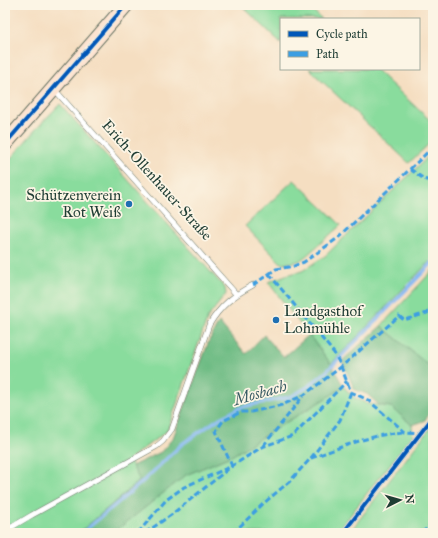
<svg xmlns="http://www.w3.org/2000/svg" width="438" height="538" font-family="'IM FELL Great Primer',serif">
<rect width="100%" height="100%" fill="#fcf5e5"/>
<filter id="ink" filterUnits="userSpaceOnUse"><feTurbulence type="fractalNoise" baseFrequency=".025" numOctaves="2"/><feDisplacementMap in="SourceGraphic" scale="8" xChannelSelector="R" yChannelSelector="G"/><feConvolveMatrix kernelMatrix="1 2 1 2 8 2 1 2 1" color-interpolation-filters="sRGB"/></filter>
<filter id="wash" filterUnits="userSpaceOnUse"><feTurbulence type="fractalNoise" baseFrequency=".012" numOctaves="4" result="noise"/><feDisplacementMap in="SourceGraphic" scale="16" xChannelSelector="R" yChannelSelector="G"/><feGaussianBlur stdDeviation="0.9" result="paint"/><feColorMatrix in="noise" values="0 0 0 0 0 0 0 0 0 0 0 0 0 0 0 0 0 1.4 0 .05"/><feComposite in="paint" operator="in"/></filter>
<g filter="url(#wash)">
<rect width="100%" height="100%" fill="#f5dec1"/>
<g fill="#89dc9d" stroke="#548c68">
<path d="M241,5H307L322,19H281V43Z"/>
<path d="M309,69H375L433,123V140L409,163Z"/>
<path d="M60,104L225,288L226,294L208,317L167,431L129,459L140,480L79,533H5V165L36,129Z"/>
<path d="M433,152V258L331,364L268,282L286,275L302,271L325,256Z"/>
<path d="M294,180L341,225L306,256L299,261L282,264L245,226Z"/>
<path d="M433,270V369L381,326Z"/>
<path d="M344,387L353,397L368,404L391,407L412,425L413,437L377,480L337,533H113L186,475L233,455Z"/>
<path d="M433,424V533H349Z"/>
</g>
<g fill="#6ebc84" stroke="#467c5c">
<path d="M219,322L246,354L264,335L284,357L309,335L331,364L344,387L233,455L186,475L113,533H79L140,481L132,466L161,452L173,438L209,341Z"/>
<path d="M381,326L433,369V410L424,421L412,425L391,407L379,405L367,394L355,390L342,361Z"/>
</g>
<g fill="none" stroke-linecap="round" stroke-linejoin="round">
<path stroke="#86baf4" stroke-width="3.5" d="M82,533L141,483L182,444L220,418L242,407L290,397L306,388L326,372L433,262"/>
</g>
</g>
<g filter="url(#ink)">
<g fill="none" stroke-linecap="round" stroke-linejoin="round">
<g stroke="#6a7565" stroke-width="6">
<g id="lane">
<path d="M55,90L236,294"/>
<path d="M5,531L32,515L157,446L163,441L172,429L209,325C220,306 234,295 253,285"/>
<path d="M343,533L433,417"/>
</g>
</g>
<g stroke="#6a7565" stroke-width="16">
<path id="secondary" d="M5,144L126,5"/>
</g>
<g stroke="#6a7565" stroke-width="2" stroke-dasharray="1 3" stroke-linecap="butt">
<path d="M71,5L78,7L80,5"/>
<path d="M5,16L9,5"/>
</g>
<use href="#lane" stroke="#fff" stroke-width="5"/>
<use href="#secondary" stroke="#fde4d1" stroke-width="14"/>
<g stroke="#3c9ee2" stroke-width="3" stroke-dasharray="6 3" stroke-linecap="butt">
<path d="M410,169L424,179L433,182"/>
<path d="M269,274L334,353L340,364L351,392L368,400L405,432L421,433"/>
<path d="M253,285L276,269L294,266L304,262L338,238L433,147"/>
<path d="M263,446L285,419L303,396"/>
<path d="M311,458C342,447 372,434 405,432"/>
<path d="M138,533L166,500L184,487L232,466L216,431L223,421L241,412H251L282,405L304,395L341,367L399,316L404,320L427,313L433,308"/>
<path d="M145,533L171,515L232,466L262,447L293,436L347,381"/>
<path d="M233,533L264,503L289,482L311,458L340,420L351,392"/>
<path d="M422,533L433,522"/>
</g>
<g stroke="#fcf5e5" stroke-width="6">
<g id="cycleway">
<path d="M5,144L126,5"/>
<path d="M343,533L433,417"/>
</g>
</g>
<use href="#cycleway" stroke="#0057b8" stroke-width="4"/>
</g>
</g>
<g fill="#1f6fb2" stroke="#fcf5e5" stroke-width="1.5">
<circle cx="129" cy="204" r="4"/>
<circle cx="276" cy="320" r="4"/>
</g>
<g text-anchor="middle" stroke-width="3.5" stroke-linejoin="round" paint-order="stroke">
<g font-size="15" fill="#1f3d34" stroke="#fcf5e5">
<text transform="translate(157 180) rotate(48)" y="5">Erich-Ollenhauer-Straße</text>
</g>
<g font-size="15" fill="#1f3d34" stroke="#fcf5e5" text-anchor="end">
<text x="121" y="200">Schützenverein<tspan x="121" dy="17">Rot Weiß</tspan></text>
<text x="284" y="316" text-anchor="start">Landgasthof<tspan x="284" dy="17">Lohmühle</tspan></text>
</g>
<g font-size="16" font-style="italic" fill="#395c64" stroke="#fcf5e5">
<text transform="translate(260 392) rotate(-16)" y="6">Mosbach</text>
</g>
</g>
<rect width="438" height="538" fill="none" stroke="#fcf5e5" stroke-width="20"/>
<rect x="280" y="18" width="140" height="52" fill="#fcf5e5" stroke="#a4ab9e"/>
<rect x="288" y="31" width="20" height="6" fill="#0057b8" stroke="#a4ab9e"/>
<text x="316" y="38" font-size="12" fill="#1f3d34">Cycle path</text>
<rect x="288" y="51" width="20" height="6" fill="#3c9ee2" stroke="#a4ab9e"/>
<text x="316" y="58" font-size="12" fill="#1f3d34">Path</text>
<g transform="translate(400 500) rotate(84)" stroke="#fcf5e5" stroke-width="3" paint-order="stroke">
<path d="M0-3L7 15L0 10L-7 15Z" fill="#1f3d34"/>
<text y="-6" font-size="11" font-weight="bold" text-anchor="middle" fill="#1f3d34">N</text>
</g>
</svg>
